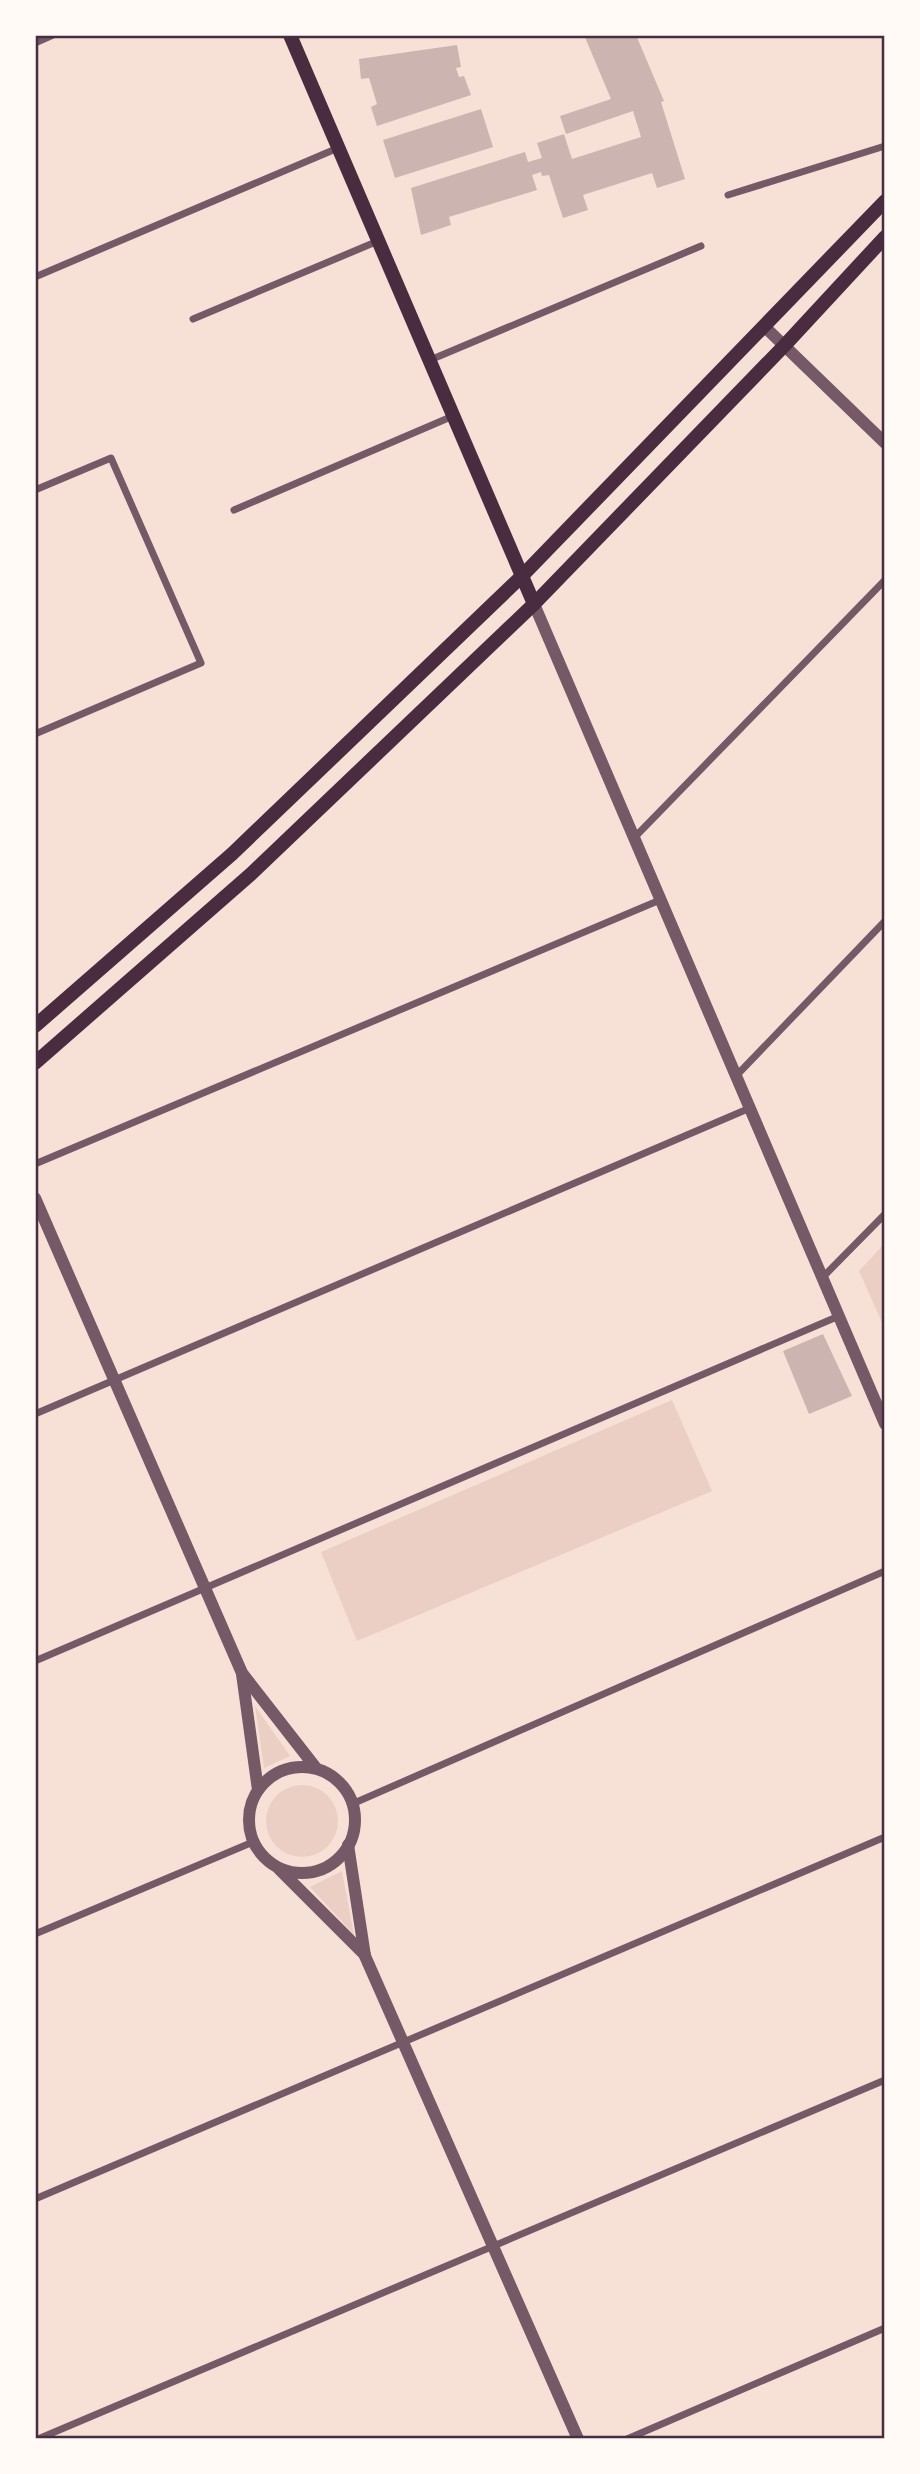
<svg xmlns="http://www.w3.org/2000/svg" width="920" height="2474" font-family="'Noto Sans',sans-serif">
<rect width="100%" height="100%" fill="#f7e1d7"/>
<g fill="#ebcfc5">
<path d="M885,1243V1329L859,1271Z"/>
<path d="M672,1400L712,1491L357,1641L321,1552Z"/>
<path d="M255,1706L290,1756L264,1768Z"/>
<circle cx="302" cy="1821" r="36"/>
<path d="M342,1871L354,1935L310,1887Z"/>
</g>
<g fill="#ccb4b1">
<path d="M584,35H636L664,101L661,102L685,179L657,188L652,173L583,195L588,210L563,218L549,175L542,176L541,172L532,175L537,190L449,217L451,225L421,235L411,188L525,152L528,162L542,158L537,143L564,134L572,159L641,137L633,111L566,134L560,116L611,99Z"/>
<path d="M457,45L461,67L456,68L459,77L464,76L471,95L377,126L371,107L377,104L369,78L361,79L359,59Z"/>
<path d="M481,109L493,147L395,178L383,140Z"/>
<path d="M823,1334L852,1396L809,1414L783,1351Z"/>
</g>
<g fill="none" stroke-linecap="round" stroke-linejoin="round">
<g stroke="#755966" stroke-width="7">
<path d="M35,43L53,35"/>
<path d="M728,195L885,146"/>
<path d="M35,277L338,148"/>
<path d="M193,319L378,241"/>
<path d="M430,360L701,246"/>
<path d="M35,490L111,458L201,663L35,734"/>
<path d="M234,510L453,416"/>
<path d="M634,838L885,580"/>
<path d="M736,1076L885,921"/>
<path d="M35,1164L660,900"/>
<path d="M822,1278L885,1214"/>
<path d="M35,1414L750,1108"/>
<path d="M35,1661L839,1316"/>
<path d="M352,1804L885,1571"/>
<path d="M35,1934L253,1842"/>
<path d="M35,2199L885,1837"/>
<path d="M38,2439L885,2080"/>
<path d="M627,2439L885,2328"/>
</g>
<g stroke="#755966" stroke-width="12">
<path d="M766,328L885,443"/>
<path d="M534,604L885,1424"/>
<path d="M35,1198L242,1673L316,1768"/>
<path d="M242,1674L258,1790"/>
<circle cx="302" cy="1820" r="53"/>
<path d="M348,1845L365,1956L578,2439"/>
<path d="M279,1869L365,1955"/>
</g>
<g stroke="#4a2c40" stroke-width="14">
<path d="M290,35L534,604"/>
<path d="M35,1026L232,854L522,576L885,201"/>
<path d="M35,1063L251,874L534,604L784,346L885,237"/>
</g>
</g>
<rect width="920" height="2474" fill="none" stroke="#fffaf5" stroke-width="74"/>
<rect x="37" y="37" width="846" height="2400" fill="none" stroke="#4a2c40" stroke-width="2.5"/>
</svg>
